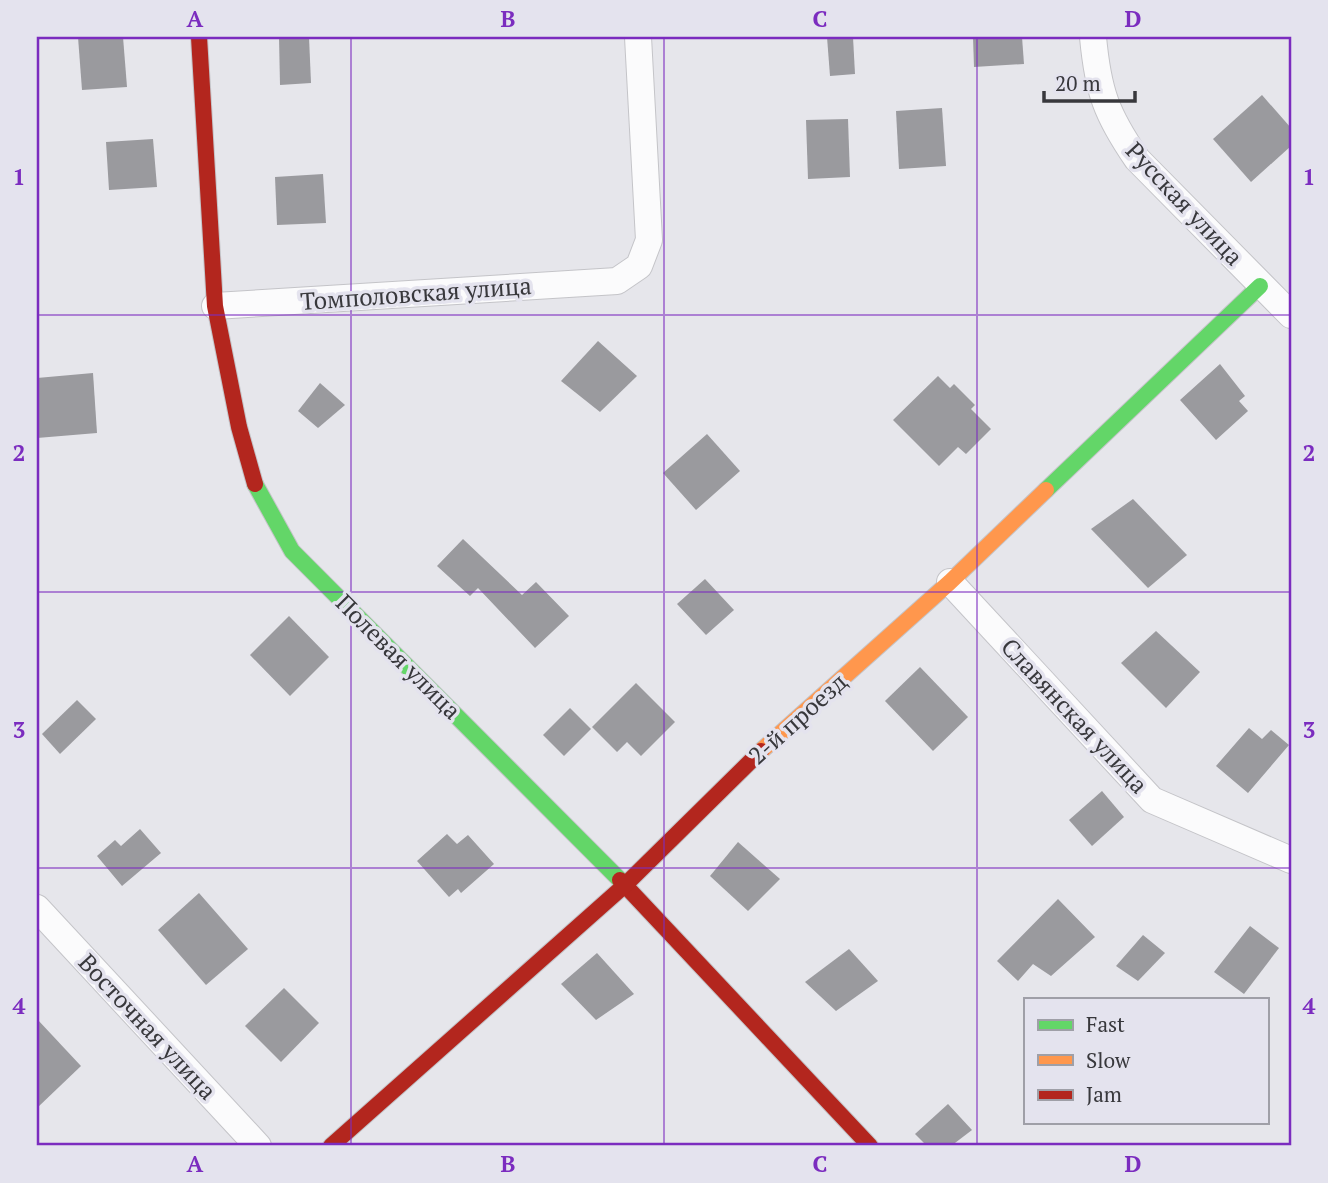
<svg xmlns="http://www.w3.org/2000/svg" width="1328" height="1183" font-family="'PT Serif',serif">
<rect width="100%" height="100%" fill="#e6e6eb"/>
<g fill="#9a9a9e">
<path d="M78,37H123L127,87L82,90Z"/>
<path d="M279,37H309L311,83L280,85Z"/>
<path d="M827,37H853L855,74L830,76Z"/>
<path d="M973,37H1022L1024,64L974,67Z"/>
<path d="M1262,95L1291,128V146L1251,182L1213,139Z"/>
<path d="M942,108L946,166L899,169L896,111Z"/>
<path d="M848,119L850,177L808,179L806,120Z"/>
<path d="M153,139L157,187L109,190L106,142Z"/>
<path d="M323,174L326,223L277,225L275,177Z"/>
<path d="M598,341L637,376L600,412L561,381Z"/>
<path d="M1220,364L1245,396L1239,401L1248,411L1216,440L1180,400Z"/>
<path d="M93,373L97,433L37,438V378Z"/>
<path d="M938,376L950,388L954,384L975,405L971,409L991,429L966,454L958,447L939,466L893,420Z"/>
<path d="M320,383L345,405L318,428L298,411Z"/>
<path d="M707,434L740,471L696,510L663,473Z"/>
<path d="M1133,499L1187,555L1148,588L1091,529Z"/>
<path d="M463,539L522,595L536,582L569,616L535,648L478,588L470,596L437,566Z"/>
<path d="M705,579L734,610L706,635L677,604Z"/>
<path d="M289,616L329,657L290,696L250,655Z"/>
<path d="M1156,631L1200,672L1166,708L1121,663Z"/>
<path d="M920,667L968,717L933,751L885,701Z"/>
<path d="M636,683L675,722L641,756L627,742L617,752L592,727Z"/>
<path d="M77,700L96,719L60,754L42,734Z"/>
<path d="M570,708L591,729L564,756L543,735Z"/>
<path d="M1249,728L1262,739L1271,730L1289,745L1248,793L1216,766Z"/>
<path d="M1102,791L1124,817L1092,846L1069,820Z"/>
<path d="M140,829L161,853L122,886L97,856L115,840L121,846Z"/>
<path d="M447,834L457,844L468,835L494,864L461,893L458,889L449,897L417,861Z"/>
<path d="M738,842L780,879L748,911L710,876Z"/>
<path d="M199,893L248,949L206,985L158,930Z"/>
<path d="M1058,899L1095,937L1051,976L1033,964L1018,981L997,961Z"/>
<path d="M1250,926L1279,948L1244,994L1214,972Z"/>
<path d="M1143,935L1165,953L1138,981L1116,966Z"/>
<path d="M849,949L878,981L836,1011L805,982Z"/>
<path d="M597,953L634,994L596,1020L561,984Z"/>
<path d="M284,988L319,1023L281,1062L245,1026Z"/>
<path d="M37,1019L81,1066L37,1108Z"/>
<path d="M948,1104L972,1130L951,1146H927L915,1134Z"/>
</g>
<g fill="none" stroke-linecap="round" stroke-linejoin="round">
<g stroke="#c4c4c8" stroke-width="28">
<g id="street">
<path d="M1093,37C1098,91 1106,114 1137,159L1291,315"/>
<path d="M215,306L617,281L639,266L649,240L638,37"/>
<path d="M950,582L1152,800L1291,860"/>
<path d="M37,908L258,1146"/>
</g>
</g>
<g stroke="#c4c4c8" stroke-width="18">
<g id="fast">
<path d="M255,484L292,551L620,880"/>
<path d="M1046,490L1260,286"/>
</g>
</g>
<g stroke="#c4c4c8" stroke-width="18">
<path id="slow" d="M761,751L950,582L1046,490"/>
</g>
<g stroke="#c4c4c8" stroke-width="18">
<g id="jam">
<path d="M199,37L215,306L239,427L255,484"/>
<path d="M620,880L870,1146"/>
<path d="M331,1146L625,885L761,751"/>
</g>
</g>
<use href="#street" stroke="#fbfbfc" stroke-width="26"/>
<use href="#fast" stroke="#63d668" stroke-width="16"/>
<use href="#slow" stroke="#ff974d" stroke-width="16"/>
<use href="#jam" stroke="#b3261e" stroke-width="16"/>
</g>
<path fill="none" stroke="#7b2cbf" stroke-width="2" stroke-opacity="0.55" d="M351,37V1146M664,37V1146M977,37V1146M37,315H1291M37,592H1291M37,868H1291"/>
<g text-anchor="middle" stroke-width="7" stroke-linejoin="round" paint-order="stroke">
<g font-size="24" fill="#38383c" stroke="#e4e3ee">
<text transform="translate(1184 204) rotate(47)" y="8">Русская улица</text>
<text transform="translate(416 294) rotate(-4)" y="8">Томполовская улица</text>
<text transform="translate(398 657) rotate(45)" y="8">Полевая улица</text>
<text transform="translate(1074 716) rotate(47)" y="8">Славянская улица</text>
<text transform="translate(798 719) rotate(-42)" y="8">2-й проезд</text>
<text transform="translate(147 1027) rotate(47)" y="8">Восточная улица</text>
</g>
</g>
<rect width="1328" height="1183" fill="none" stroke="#e4e3ee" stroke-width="77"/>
<rect x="1024" y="998" width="245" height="126" fill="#e4e3ee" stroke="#9f9fa7" stroke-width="2"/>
<rect x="1038" y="1020" width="35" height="10" fill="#63d668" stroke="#9f9fa7" stroke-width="2"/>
<text x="1086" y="1032" font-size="21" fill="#38383c">Fast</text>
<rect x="1038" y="1055" width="35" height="10" fill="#ff974d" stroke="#9f9fa7" stroke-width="2"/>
<text x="1086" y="1068" font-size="21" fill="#38383c">Slow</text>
<rect x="1038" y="1090" width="35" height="10" fill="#b3261e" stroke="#9f9fa7" stroke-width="2"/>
<text x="1086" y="1102" font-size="21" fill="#38383c">Jam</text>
<path d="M1044 91v10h91v-10" fill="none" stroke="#38383c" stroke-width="3.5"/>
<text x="1055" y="91" font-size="21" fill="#38383c" stroke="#e4e3ee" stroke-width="5" paint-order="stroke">20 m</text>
<rect x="38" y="38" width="1252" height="1106" fill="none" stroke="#7b2cbf" stroke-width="2.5"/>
<g font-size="23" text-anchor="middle" font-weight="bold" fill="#7b2cbf">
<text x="195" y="27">A</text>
<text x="508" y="27">B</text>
<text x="820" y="27">C</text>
<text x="1133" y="27">D</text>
<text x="19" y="185">1</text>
<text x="1309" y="185">1</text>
<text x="19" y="461">2</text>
<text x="1309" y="461">2</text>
<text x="19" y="738">3</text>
<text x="1309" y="738">3</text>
<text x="19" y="1014">4</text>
<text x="1309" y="1014">4</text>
<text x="195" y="1172">A</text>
<text x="508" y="1172">B</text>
<text x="820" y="1172">C</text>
<text x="1133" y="1172">D</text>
</g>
</svg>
